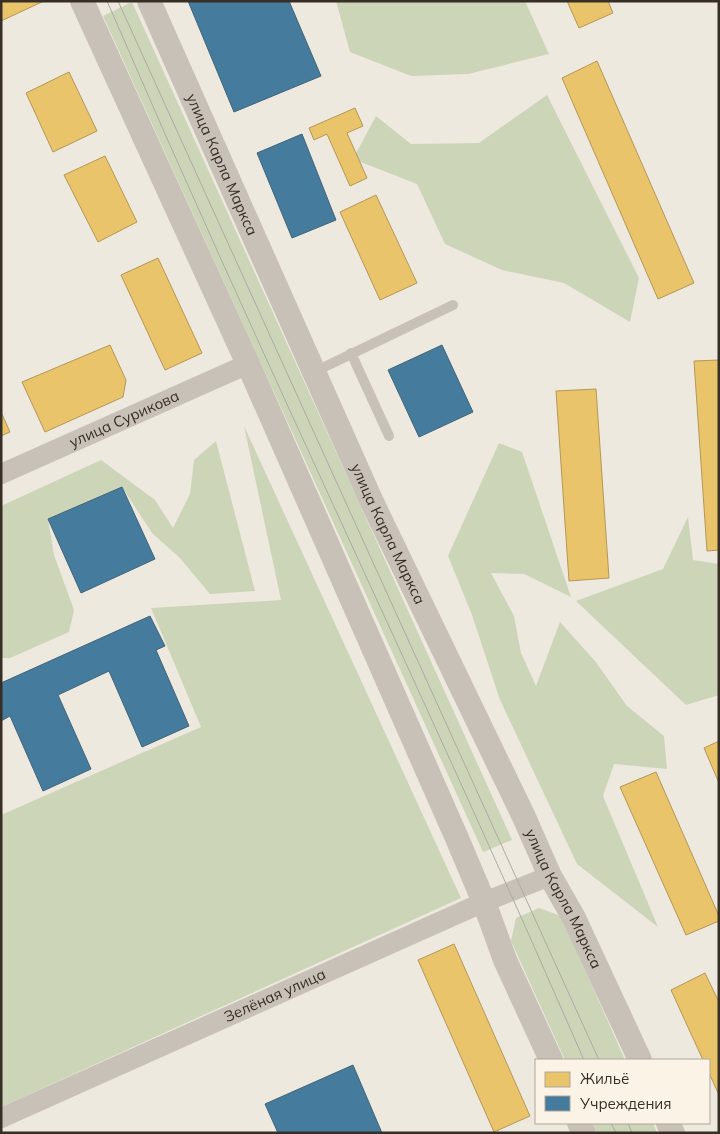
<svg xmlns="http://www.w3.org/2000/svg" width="720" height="1134" font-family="Mulish,sans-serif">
<rect width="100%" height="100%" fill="#eee9df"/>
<g fill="#ccd5b8">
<path d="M336,1H525L549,54L468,74L411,76L350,52Z"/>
<path d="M132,2L512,840L483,852L103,16Z"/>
<path d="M547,95L639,278L630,322L564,283L502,270L445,244L417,184L353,159L376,116L411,144L479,143Z"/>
<path d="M244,426L461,898L1,1107V815L201,727L151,608L281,600Z"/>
<path d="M216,441L255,591L210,594L180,558L152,533L122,487L48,519L54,555L74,610L69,632L10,658H1V506L101,460L155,500L173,528L190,494L194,460Z"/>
<path d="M499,443L522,452L571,597L524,574L491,573L514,616L521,653L536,686L560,622L595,661L627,706L664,736L667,769L614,764L603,796L658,927L577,864L500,700L472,615L448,556Z"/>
<path d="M688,517L693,560L719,564V695L686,705L576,601L663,569Z"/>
<path d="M539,908L561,916L625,1060H565L511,941L516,918Z"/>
<path d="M593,1123H653L657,1133H597Z"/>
</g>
<g fill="#e9c46a" stroke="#b49756">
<path d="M1,1H44L1,21Z"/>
<path d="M567,1H608L613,13L579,28Z"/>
<path d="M597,61L694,283L658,299L562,78Z"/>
<path d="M69,72L97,131L53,152L26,93Z"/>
<path d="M355,108L363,126L347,133L367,178L350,186L327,134L314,140L309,128Z"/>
<path d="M105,156L137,222L98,242L64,175Z"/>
<path d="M376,195L417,283L380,300L340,212Z"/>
<path d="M158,258L202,353L165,370L121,275Z"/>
<path d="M110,345L126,380L123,397L45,432L22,382Z"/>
<path d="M719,360V550L707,551L694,361Z"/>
<path d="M596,389L609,578L569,581L556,391Z"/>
<path d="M1,412L10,432L1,436Z"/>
<path d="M719,741V783L704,748Z"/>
<path d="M656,772L719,916V921L686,935L620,787Z"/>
<path d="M454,944L530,1116L494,1132L418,960Z"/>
<path d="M705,973L719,1002V1095L709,1073V1060H703L671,990Z"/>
</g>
<g fill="#457b9d" stroke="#416479">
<path d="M188,1H289L321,76L234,112Z"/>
<path d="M302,134L336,220L292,238L257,153Z"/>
<path d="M442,345L473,412L419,437L388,370Z"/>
<path d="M122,487L155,559L81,593L48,519Z"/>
<path d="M150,616L165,646L156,650L189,726L142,747L109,671L58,695L91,769L43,791L10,716L1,721V683Z"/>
<path d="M353,1065L382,1133H278L265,1104Z"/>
</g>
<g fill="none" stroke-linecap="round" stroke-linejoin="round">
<g stroke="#c7c1b8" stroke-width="10">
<path d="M351,353L389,436"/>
<path d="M314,372L453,305"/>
</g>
<g stroke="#c7c1b8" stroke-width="20">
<path id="s1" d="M1,474L248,364"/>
<path id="s2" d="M1,1118L484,902L550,876"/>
</g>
<g stroke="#c7c1b8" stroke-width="24">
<path d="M82,1L248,364L456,836L484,902L505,960L551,1060"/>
<path id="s3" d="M149,1L371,500L524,817L550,876L574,918L640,1060"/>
<path d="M579,1123L584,1133"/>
<path d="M668,1123L673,1133"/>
</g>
<g stroke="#aea9a3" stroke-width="1">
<path d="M107,1C260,357 430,705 584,1060"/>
<path d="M118,1L599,1060"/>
<path d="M611,1123L616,1133"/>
<path d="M628,1123L632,1133"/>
</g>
</g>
<g text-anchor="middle" stroke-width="5" stroke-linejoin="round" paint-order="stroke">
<g font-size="15" fill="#372e26" stroke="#fbf4e6">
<text dy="5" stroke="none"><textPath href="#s3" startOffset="179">улица Карла Маркса</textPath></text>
<text dy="5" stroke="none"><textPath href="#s1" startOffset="135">улица Сурикова</textPath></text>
<text dy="5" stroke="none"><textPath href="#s3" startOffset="584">улица Карла Маркса</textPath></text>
<text dy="5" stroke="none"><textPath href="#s3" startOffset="989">улица Карла Маркса</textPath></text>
<text dy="5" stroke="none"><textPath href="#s2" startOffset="300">Зелёная улица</textPath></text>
</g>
</g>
<rect width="720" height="1134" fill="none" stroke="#372e26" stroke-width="5"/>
<rect x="535" y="1059" width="175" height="65" fill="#fbf4e6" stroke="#ada599"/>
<rect x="545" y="1072" width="25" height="15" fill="#e9c46a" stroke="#ada599"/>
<text x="580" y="1084" font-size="15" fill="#372e26">Жильё</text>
<rect x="545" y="1096" width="25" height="15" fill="#457b9d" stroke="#ada599"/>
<text x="580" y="1109" font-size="15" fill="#372e26">Учреждения</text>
</svg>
